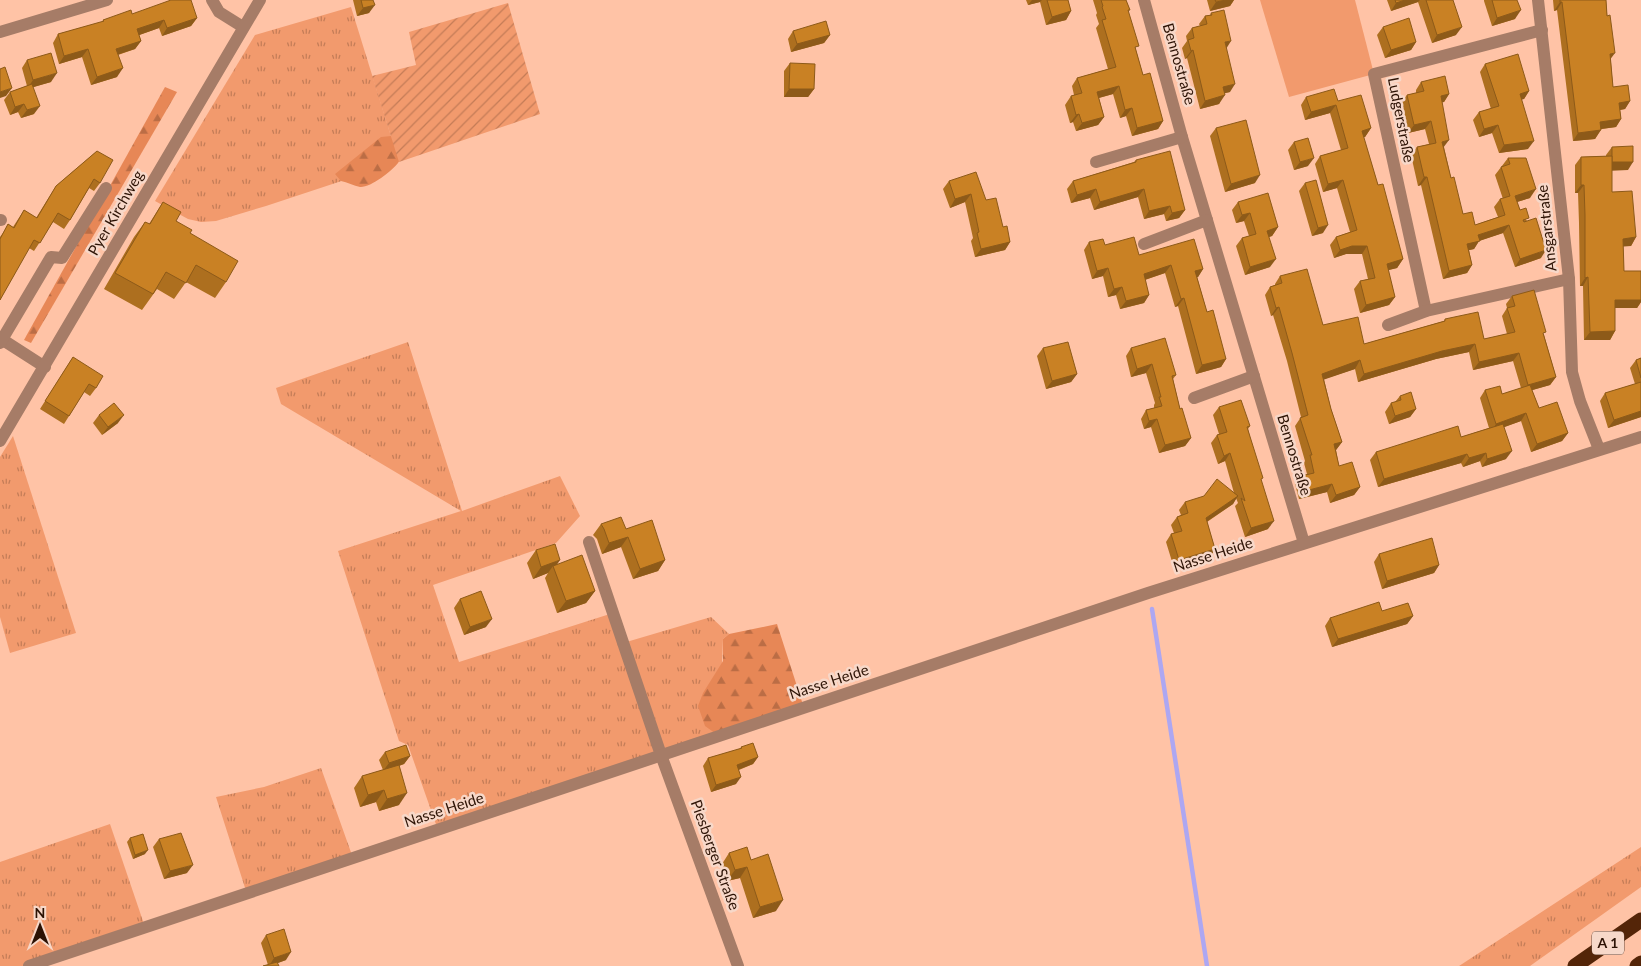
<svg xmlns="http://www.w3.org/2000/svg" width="1641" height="966" font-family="Lato,sans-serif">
<defs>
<pattern id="grass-tufts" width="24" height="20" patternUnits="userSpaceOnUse" patternTransform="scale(1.25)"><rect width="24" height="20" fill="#f29a6d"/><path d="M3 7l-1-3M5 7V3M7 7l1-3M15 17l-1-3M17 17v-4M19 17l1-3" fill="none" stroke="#c47c57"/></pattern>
<pattern id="forest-firs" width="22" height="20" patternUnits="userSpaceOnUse" patternTransform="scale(1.25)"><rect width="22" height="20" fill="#e78756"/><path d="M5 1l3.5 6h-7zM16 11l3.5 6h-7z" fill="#bb6d45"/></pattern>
<pattern id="garden-furrows" width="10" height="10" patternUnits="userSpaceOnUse" patternTransform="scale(1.25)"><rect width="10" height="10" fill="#f29a6d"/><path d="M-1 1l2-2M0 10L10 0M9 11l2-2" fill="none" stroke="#c47c57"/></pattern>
</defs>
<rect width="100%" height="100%" fill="#ffc3a6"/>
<g fill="url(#grass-tufts)">
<path d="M351,7L399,162L266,206L216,221L201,222L188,219L155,201L255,35Z"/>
<path d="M408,342L462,511L560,476L580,516L556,543L433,585L459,662L613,613L623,643L711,617L729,634L723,639L719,736L438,830L408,745L399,741L338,551L461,511L281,404L276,388Z"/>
<path d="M13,436L76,633L10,653L0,617V457Z"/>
<path d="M321,768L353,858L247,894L216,797L264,787Z"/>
<path d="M110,824L145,927L29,966H0V862Z"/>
<path d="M1641,847V887L1530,966H1459Z"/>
</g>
<g fill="url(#forest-firs)">
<path d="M165,87L177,92L31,343L24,340Z"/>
<path d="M391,136L397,139L403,152C401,156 400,160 398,163C392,171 370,188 360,187C354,186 347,182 341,181L335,174L381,137Z"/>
<path d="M777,624L804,708L719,736L705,726L698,706L703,693L723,661V639L729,634Z"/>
</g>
<path fill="#f29a6d" d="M1260,0H1355L1374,74L1289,97Z"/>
<path fill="url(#garden-furrows)" d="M508,3L540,114L399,162L372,76L416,65L409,32Z"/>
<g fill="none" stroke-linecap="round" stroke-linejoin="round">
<path stroke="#ada7f2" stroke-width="4.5" d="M1152,609L1207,966"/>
<g stroke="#a67c67" stroke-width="12">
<path d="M212,0L219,12L243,27"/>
<path d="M1144,0L1182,137L1304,543"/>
<path d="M1538,0L1569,279L1572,372L1580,401L1599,449"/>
<path d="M0,32L107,0"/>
<path d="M1096,162L1182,137"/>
<path d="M0,220H1"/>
<path d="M1144,244L1207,220"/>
<path d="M1426,311L1374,74L1542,30"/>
<path d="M1388,325L1426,311L1569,279"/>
<path d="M0,338L45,367"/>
<path d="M0,343L51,257L62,258L106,188"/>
<path d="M1194,398L1254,376"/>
<path d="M0,441L260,0"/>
<path d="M589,542L661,755L738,966"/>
<path d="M29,966L1148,593L1641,437"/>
</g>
<g stroke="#542508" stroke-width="15">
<path d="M1575,966L1641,920"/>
<path d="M1637,966L1641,963"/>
</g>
</g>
<g fill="#ad6f1f">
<path d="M353,0H373L369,13L357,16Z"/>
<path d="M1026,0H1068L1071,11L1066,20L1046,25L1040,2L1028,5Z"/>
<path d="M1093,0H1126L1130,10L1128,11L1136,50L1143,75L1163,121L1158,129L1132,136L1126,116L1120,118L1113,94L1099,98L1104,117L1098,125L1076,131L1073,122L1070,123L1065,105L1071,96L1074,95L1072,86L1077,78L1108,69L1096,28L1099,24L1096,15L1097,13Z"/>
<path d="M1207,0H1234L1230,6L1210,11Z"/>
<path d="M1387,0H1453L1456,35L1432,43L1418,2L1391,11Z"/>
<path d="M1484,0H1517L1515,19L1492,26L1484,1Z"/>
<path d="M1553,0H1606L1613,87L1630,101L1625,109L1620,110L1621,119L1616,127L1601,129L1595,139L1573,141L1557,10L1554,11Z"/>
<path d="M1211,13L1226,48L1230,92L1224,93L1219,104L1200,109L1187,58L1185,59L1182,48L1187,41L1186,36L1192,28L1200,26L1199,24L1205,16L1210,15Z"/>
<path d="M132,14L197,18L191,26L162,36L159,28L139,35L141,41L135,49L118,55L117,77L91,85L82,57L59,64L53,43L58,34L102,22L103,20Z"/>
<path d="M1383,27L1416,42L1411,50L1385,58L1377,35Z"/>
<path d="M793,31L830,35L824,43L791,52L788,39Z"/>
<path d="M27,60L51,82L33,87L34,114L21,118L18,112L10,115L4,100L10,92L27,86L22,68Z"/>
<path d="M790,63L814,89L808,97H784V71Z"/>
<path d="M1485,64L1529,91L1524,99H1521L1528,149L1499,153L1492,133L1479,137L1473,120L1479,112L1491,109L1480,72Z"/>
<path d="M1421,82L1449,94L1444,102H1442L1444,147L1451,178L1463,214L1475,225L1498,217L1494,207L1500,199H1503L1495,175L1508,158L1530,198L1517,202L1520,210L1527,221L1541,258L1515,267L1503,233L1479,241L1474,249L1469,250L1472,265L1467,273L1443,279L1421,185L1418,186L1411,155L1417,147L1429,144L1425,129L1408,133L1401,103L1407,95L1416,93V90Z"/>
<path d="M1306,97L1338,101L1371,128L1365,137H1363L1378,185L1403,259L1397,268L1388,270L1395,297L1389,305L1360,313L1354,289L1360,281L1368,279L1362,254H1346L1334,258L1330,245L1336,237L1350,232L1337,188L1323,192L1315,164L1320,156L1341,150L1330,113L1305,120L1301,105Z"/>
<path d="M1216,128L1255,183L1225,192L1210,136Z"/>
<path d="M1294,142L1308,166L1294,170L1288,150Z"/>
<path d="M1612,147L1628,170H1612V192L1636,237L1631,246H1623L1624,271H1641V302L1637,308H1615V331L1610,340H1584L1583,286H1580L1579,223L1578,193H1575V165L1581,157L1606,156V155Z"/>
<path d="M97,151L100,183L94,191L89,188L70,220L64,229L53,222L34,251L29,248L0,300V237L3,233L8,224L13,227L24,210L36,218L56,186Z"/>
<path d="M1136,160L1185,210L1179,218L1166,221L1164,214L1144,219L1138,197L1094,210L1090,198L1071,203L1067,189L1073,181L1134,162Z"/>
<path d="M949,181L986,200L1003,227L1010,242L1005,250L975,257L971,241L973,238L965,202L950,208L943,189Z"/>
<path d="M1305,183L1323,233L1312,236L1299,191Z"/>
<path d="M163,202L176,221L190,233L226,282L215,298L186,282L174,299L157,289L142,310L104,289L134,237L145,222L149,224Z"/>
<path d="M1238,202L1278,227L1272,236L1269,237L1270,267L1245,275L1236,246L1242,238L1249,236L1244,221L1236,223L1232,210Z"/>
<path d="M1089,242L1105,245L1139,255L1203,269L1198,277H1197L1207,312L1226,359L1221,367L1196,374L1178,306L1175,307L1165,273L1145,280L1149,295L1144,303L1120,309L1116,295L1108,297L1103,276L1092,279L1084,250Z"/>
<path d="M1280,276L1323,325L1364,344L1444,321L1445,319L1484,339L1507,334L1502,316L1507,308L1506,304L1512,296L1544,335L1556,377L1550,385L1532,390L1539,408L1568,433L1562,441L1531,452L1521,421L1504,427L1506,459L1482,467L1480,461L1463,467L1461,463L1378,487L1370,460L1376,452L1461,437L1489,428L1480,398L1485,390L1502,394L1521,388L1513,361L1473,370L1469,352L1436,359L1358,382L1355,369L1324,379L1331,409L1342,442L1336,450L1339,466L1360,487L1354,495L1330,503L1327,492L1299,499L1295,484L1301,476L1307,474L1304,463L1305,461L1295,426L1301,417L1287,361L1273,315L1271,316L1265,295L1270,287L1275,285V284Z"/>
<path d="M1043,348L1077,374L1071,382L1046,389L1037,356Z"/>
<path d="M1131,348L1176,375L1173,379L1180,409L1191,438L1185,446L1159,453L1151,427L1144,429L1141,419L1146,410L1154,408V405L1155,403L1146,373L1131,377L1126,356Z"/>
<path d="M73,357L96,388L90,396L84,392L64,424L40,409Z"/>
<path d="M1641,358V417L1608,428L1600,401L1605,393L1635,384L1630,368L1636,360Z"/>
<path d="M1400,396L1416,409L1410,417L1389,424L1385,412L1391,403L1395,402Z"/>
<path d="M1219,407L1250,426L1248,429L1261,480L1268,529L1245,537L1235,506L1238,503L1236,498L1233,504L1207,522L1215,549L1210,557L1174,568L1166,542L1171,534L1174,533L1171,525L1177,517L1181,515L1179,510L1185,502L1234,493L1225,461L1218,464L1211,443L1217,435L1219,434L1213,415Z"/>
<path d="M99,415L118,423L102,435L93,423Z"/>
<path d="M601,524L626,529L665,560L658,571L633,579L621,547L602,554L597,539L593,535Z"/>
<path d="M536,550L557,564L595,591L586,603L557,613L545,578L548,573L533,579L527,563Z"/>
<path d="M1379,554L1439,565L1434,573L1382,589L1374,562Z"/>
<path d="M460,599L486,627L464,635L454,608Z"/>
<path d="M1382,611L1413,616L1407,624L1332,647L1325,626L1330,618Z"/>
<path d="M741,747L758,757L753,764L739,770L736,784L711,792L703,766L708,758L740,749Z"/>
<path d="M385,752L410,756L404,764L399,766V805L379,811L376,802L360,807L354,788L362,776L383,770L379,760Z"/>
<path d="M130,838L145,854L133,859L127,842Z"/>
<path d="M159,839L187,873L164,879L153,847Z"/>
<path d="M729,853L751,860L776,911L753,918L740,878L727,881L722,864Z"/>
<path d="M266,935L286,960L278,963L268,965L261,943Z"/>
</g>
<g fill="#8d5a19">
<path d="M1032,0H1042L1040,2L1028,5Z"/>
<path d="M1226,0H1234L1230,6L1210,11L1216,2Z"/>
<path d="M1405,0H1420L1418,2L1391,11L1396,3Z"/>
<path d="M1560,2H1562L1557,10L1554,11Z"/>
<path d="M375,5L369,13L357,16L363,8Z"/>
<path d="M1521,10L1515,19L1492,26L1497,18Z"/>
<path d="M1071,11L1066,20L1046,25L1052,17Z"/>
<path d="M197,18L191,26L162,36L167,28Z"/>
<path d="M164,20L159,28L131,38L137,29Z"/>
<path d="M1462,27L1456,35L1432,43L1437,35Z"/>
<path d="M830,35L824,43L791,52L797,44Z"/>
<path d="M141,41L135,49L110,57L116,49Z"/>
<path d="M1231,41L1226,49L1225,42Z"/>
<path d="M1416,42L1411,50L1385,58L1391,50Z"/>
<path d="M88,49L82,57L59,64L64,56Z"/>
<path d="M1193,50L1187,58L1185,59L1191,51Z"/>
<path d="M1615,53L1609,61L1610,54Z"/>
<path d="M123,68L117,77L91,85L97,77Z"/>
<path d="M57,73L51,82L27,89L33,80Z"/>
<path d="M1235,84L1230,92L1217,95L1223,87Z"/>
<path d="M1119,86L1113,94L1091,100L1097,92Z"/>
<path d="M12,88L6,96L0,98V92Z"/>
<path d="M789,89H814L808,97H784Z"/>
<path d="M1529,91L1524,99L1514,102L1520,94Z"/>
<path d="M1449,94L1444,102L1435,104L1441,96Z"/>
<path d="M1225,95L1219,104L1200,109L1205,101Z"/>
<path d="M1630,101L1625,109L1613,111L1619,103Z"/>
<path d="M24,104L18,112L10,115L15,107Z"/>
<path d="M1336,105L1330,113L1305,120L1311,112Z"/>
<path d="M40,106L34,114L21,118L27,110Z"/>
<path d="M1132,108L1126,116L1120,118L1125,110Z"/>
<path d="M1079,114L1073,122L1070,123L1076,115Z"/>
<path d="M1104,117L1098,125L1076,131L1082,123Z"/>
<path d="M1621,119L1616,127L1594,130L1600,122Z"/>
<path d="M1163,121L1158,129L1132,136L1137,128Z"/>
<path d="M1431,121L1425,129L1408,133L1414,125Z"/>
<path d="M1498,125L1492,133L1479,137L1484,129Z"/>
<path d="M1371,128L1365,137L1356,139L1362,131Z"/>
<path d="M1601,130L1595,139L1573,141L1578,133Z"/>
<path d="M1449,140L1443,148L1442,142Z"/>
<path d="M1534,141L1528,149L1499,153L1504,145Z"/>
<path d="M1314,158L1308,166L1294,170L1300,162Z"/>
<path d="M1612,162H1633L1628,170L1606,171Z"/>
<path d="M1260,175L1255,183L1225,192L1231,184Z"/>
<path d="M1424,177H1427L1421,185L1418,186Z"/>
<path d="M1343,180L1337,188L1323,192L1328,184Z"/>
<path d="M1581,185H1584L1578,193H1575Z"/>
<path d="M1096,189L1090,198L1071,203L1077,195Z"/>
<path d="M1144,189L1138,197L1094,210L1100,202Z"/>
<path d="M1536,189L1530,198L1510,204L1515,196Z"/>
<path d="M971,194L965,202L950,208L955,199Z"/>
<path d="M1170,206L1164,214L1144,219L1149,211Z"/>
<path d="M1185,210L1179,218L1166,221L1172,213Z"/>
<path d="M1250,213L1244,221L1236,223L1242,215Z"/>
<path d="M1328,225L1323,233L1312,236L1318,228Z"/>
<path d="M1509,225L1503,233L1479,241L1474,249L1461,252L1467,244L1478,235Z"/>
<path d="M1278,227L1272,236L1262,239L1267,231Z"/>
<path d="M1636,237L1631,246L1617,247L1623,239Z"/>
<path d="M1010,242L1005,250L975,257L981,249Z"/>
<path d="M1352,246H1367L1362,254H1346L1334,258L1340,250Z"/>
<path d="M1546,250L1541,258L1515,267L1520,259Z"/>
<path d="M1276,259L1270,267L1245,275L1250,267Z"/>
<path d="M1403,259L1397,268L1381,272L1387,264Z"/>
<path d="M1171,265L1165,273L1138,282L1144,274Z"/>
<path d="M1472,265L1467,273L1443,279L1449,271Z"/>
<path d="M1108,268L1103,276L1092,279L1097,271Z"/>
<path d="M1203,269L1198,277L1189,280L1195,271Z"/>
<path d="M1588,277L1583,286H1580L1585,278Z"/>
<path d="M1122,287L1116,295L1108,297L1114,289Z"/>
<path d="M1149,295L1144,303L1120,309L1126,301Z"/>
<path d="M1395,297L1389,305L1360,313L1366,305Z"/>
<path d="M1184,298L1178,306L1175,307L1181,299Z"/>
<path d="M1615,300H1641V302L1637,308H1609Z"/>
<path d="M1279,307L1273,315L1271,316L1276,308Z"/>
<path d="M1615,331L1610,340H1584L1590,332Z"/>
<path d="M1475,344L1469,352L1436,359L1358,382L1364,374L1442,351Z"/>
<path d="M1519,353L1513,361L1473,370L1479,362Z"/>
<path d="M1226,359L1221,367L1196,374L1202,365Z"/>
<path d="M1360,360L1355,369L1317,382L1322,374Z"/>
<path d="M1152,364L1146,373L1131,377L1137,369Z"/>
<path d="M1077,374L1071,382L1046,389L1052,381Z"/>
<path d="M1556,377L1550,385L1522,393L1528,385Z"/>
<path d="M1416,409L1410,417L1389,424L1395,416Z"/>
<path d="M1641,411V417L1608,428L1614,420Z"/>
<path d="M1526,413L1521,421L1491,432L1496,424Z"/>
<path d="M124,415L118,423L102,435L108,427Z"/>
<path d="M1157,419L1151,427L1144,429L1149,421Z"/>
<path d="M1568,433L1562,441L1531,452L1537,444Z"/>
<path d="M1191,438L1185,446L1159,453L1165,445Z"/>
<path d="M1342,442L1336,450L1329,452L1334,444Z"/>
<path d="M1512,451L1506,459L1482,467L1487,459Z"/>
<path d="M1230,453L1225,461L1218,464L1224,456Z"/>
<path d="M1486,453L1480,461L1463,467L1469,458Z"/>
<path d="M1467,454L1461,463L1378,487L1384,479Z"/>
<path d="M1332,484L1327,492L1299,499L1305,491Z"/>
<path d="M1360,487L1354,495L1330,503L1336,495Z"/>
<path d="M1238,496L1233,504L1200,526L1206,518Z"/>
<path d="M1274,521L1268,529L1245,537L1251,528Z"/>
<path d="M628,537L621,547L602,554L609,543Z"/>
<path d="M1215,549L1210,557L1174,568L1179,560Z"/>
<path d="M560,560L554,569L553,566L548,573L533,579L541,567Z"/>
<path d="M665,560L658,571L633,579L640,569Z"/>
<path d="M1439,565L1434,573L1382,589L1387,581Z"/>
<path d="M595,591L586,603L557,613L566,601Z"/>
<path d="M1413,616L1407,624L1332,647L1338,639Z"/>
<path d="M492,619L486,627L464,635L470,627Z"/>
<path d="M410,756L404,764L383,771L389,763Z"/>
<path d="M758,757L753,764L732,772L737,765Z"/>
<path d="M741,777L736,784L711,792L716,785Z"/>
<path d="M384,790L376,802L360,807L368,795Z"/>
<path d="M407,793L399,805L379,811L387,799Z"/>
<path d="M148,850L145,854L133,859L135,855Z"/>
<path d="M193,865L187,873L164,879L170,871Z"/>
<path d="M747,867L740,878L727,881L735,870Z"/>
<path d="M783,900L776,911L753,918L760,907Z"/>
<path d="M291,952L286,960L269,966L274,958Z"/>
</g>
<g fill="#c98124" stroke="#8d5a19">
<path d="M171,0H191L197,18L167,28L164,20L137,29L141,41L116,49L123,68L97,77L88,49L64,56L58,34L104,21L103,20L131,10L132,14Z"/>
<path d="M361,0H373L375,5L363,8Z"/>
<path d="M1047,0H1068L1071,11L1052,17Z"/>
<path d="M1101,0H1126L1130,10H1128L1139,46L1135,47L1143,75L1150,73L1163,121L1137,128L1132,108L1125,110L1119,86L1097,92L1104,117L1082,123L1079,114L1076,115L1071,96L1082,93L1077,78L1116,67L1102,20L1106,19L1102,7L1103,6Z"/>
<path d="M1215,0H1226L1216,2Z"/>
<path d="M1395,0H1405L1396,3Z"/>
<path d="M1426,0H1453L1462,27L1437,35Z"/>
<path d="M1492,0H1517L1521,10L1497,18Z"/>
<path d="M1560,0H1606L1607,16L1610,15L1615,53L1610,54L1613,87L1628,85L1630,101L1619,103L1621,119L1600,122L1601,130L1578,133L1562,2H1560Z"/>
<path d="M1224,10L1231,41L1225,42L1235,84L1223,87L1225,95L1205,101L1193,50L1191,51L1188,40L1194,38L1192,28L1207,24L1205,16L1212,15L1211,13Z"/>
<path d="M1409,18L1416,42L1391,50L1383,27Z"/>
<path d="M826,21L830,35L797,44L793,31Z"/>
<path d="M51,53L57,73L33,80L27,60Z"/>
<path d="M1518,54L1529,91L1520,94L1534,141L1504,145L1498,125L1484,129L1479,112L1499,106L1485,64Z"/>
<path d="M790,63L815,64L814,89H789Z"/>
<path d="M5,67L12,88L0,92V69Z"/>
<path d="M1445,76L1449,94L1441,96L1449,140L1442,142L1451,178L1454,177L1463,214L1472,212L1475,225L1505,215L1500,199L1510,196L1501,167L1510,164L1508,158H1526L1536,189L1515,196L1520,210L1526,208L1529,218L1523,220L1524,222L1536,218L1546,250L1520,259L1509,225L1478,235L1480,241L1467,244L1472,265L1449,271L1427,177H1424L1417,147L1436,143L1431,121L1414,125L1407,95L1424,91L1421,82Z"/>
<path d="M32,84L40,106L27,110L24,104L15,107L10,92Z"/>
<path d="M1334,89L1338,101L1361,95L1371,128L1362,131L1378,185L1383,184L1403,259L1387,264L1395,297L1366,305L1360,281L1375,278L1367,246H1352L1340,250L1336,237L1357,230L1343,180L1328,184L1320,156L1348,148L1336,105L1311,112L1306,97Z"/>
<path d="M1246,120L1260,175L1231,184L1216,128Z"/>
<path d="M1308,138L1314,158L1300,162L1294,142Z"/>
<path d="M1633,146V162H1612V147Z"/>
<path d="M97,151L113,160L100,183L94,179L70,220L58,213L40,243L34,240L0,300V239L8,224L14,228L24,210L37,218L56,186Z"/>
<path d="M1170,151L1185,210L1172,213L1170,206L1149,211L1144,189L1100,202L1096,189L1077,195L1073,181L1136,162V160Z"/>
<path d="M1612,156V192L1632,191L1636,237L1623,239L1624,271H1641V300H1615V331L1590,332L1588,277L1585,278V215L1584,185H1581V157Z"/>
<path d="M976,172L986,200L996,198L1003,227L1007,226L1010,242L981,249L977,233L979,232L971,194L955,199L949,181Z"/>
<path d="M1316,180L1328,225L1318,228L1305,183Z"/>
<path d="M1268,193L1278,227L1267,231L1276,259L1250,267L1242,238L1256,234L1250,213L1242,215L1238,202Z"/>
<path d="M163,202L181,212L176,221L192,230L190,233L238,261L226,282L196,265L186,283L166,272L153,294L115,273L145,222L150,224Z"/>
<path d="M1134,237L1139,255L1194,239L1203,269L1195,271L1207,312L1213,310L1226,359L1202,365L1184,298L1181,299L1171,265L1144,274L1149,295L1126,301L1122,287L1114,289L1108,268L1097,271L1089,242L1103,239L1105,245Z"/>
<path d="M1307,269L1323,325L1358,317L1364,344L1445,321V319L1478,312L1484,339L1515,332L1507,308L1515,306L1512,296L1534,290L1546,332L1543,333L1556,377L1528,385L1519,353L1479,362L1475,344L1442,351L1364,374L1360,360L1322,374L1331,409L1342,442L1334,444L1339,466L1352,462L1360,487L1336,495L1332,484L1305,491L1301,476L1314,473L1310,455H1312L1300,418L1308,415L1292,353L1279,307L1276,308L1270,287L1282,283L1280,276Z"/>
<path d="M1165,338L1176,375L1172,376L1180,409L1182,408L1191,438L1165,445L1157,419L1149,421L1146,410L1162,406L1159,397H1161L1152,364L1137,369L1131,348Z"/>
<path d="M1068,342L1077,374L1052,381L1043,348Z"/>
<path d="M73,357L103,376L96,388L89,384L69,416L45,401Z"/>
<path d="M1641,358V378L1636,360Z"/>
<path d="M1641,382V411L1614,420L1605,393Z"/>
<path d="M1530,385L1539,408L1557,402L1568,433L1537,444L1526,413L1496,424L1485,390L1500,386L1502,394Z"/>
<path d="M1411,392L1416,409L1395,416L1391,403L1401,400L1400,396Z"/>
<path d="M1241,400L1250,426L1247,427L1263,478L1261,479L1274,521L1251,528L1241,498L1245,501L1230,453L1224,456L1217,435L1227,432L1219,407Z"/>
<path d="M114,403L124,415L108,427L99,415Z"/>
<path d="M1503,424L1512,451L1487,459L1486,453L1469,458L1467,454L1384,479L1376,452L1458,426L1461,437Z"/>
<path d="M1217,479L1238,496L1206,518L1215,549L1179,560L1171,534L1182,531L1177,517L1188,513L1185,502L1204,496Z"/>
<path d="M621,517L626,529L652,520L665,560L640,569L628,537L609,543L604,529L601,524Z"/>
<path d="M1432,538L1439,565L1387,581L1379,554Z"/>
<path d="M555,544L560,560L541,567L536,550Z"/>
<path d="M582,555L595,591L566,601L553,566Z"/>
<path d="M481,591L492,619L470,627L460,599Z"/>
<path d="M1379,602L1382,611L1408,603L1413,616L1338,639L1330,618Z"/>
<path d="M753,743L758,757L737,765L741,777L716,785L708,758L742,748L741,747Z"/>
<path d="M406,745L410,756L389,763L385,752Z"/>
<path d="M399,765L407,793L387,799L384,790L368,795L362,776Z"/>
<path d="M181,833L193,865L170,871L159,839Z"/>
<path d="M143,834L148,850L135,855L130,838Z"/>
<path d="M747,847L751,860L768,854L783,900L760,907L747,867L735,870L729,853Z"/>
<path d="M284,929L291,952L274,958L266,935Z"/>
<path d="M277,962L279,966H263Z"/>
</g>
<g text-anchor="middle" stroke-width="5" stroke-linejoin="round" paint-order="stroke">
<rect fill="#f7d8c9" stroke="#694d3f" stroke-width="1" x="1592" y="931.5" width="32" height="23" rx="4"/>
<g font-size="14" font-weight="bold" fill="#2c1204">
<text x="1608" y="948">A 1</text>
</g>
<g font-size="15" fill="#2c1204" stroke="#f7d8c9">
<text transform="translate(1179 64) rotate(74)" y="5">Bennostraße</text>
<text transform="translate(1401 120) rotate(79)" y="5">Ludgerstraße</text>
<text transform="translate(116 213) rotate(-60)" y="5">Pyer Kirchweg</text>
<text transform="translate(1547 228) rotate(-96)" y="5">Ansgarstraße</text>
<text transform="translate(1294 455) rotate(73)" y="5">Bennostraße</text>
<text transform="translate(1213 555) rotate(-18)" y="5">Nasse Heide</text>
<text transform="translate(829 682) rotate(-18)" y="5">Nasse Heide</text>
<text transform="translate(444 810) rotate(-18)" y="5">Nasse Heide</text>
<text transform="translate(715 855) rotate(70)" y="5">Piesberger Straße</text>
</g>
</g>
<g transform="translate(40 926)" stroke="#f7d8c9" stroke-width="4" paint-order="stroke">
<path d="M0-4L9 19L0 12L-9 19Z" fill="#2c1204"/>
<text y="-8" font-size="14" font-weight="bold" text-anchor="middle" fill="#2c1204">N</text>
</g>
</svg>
